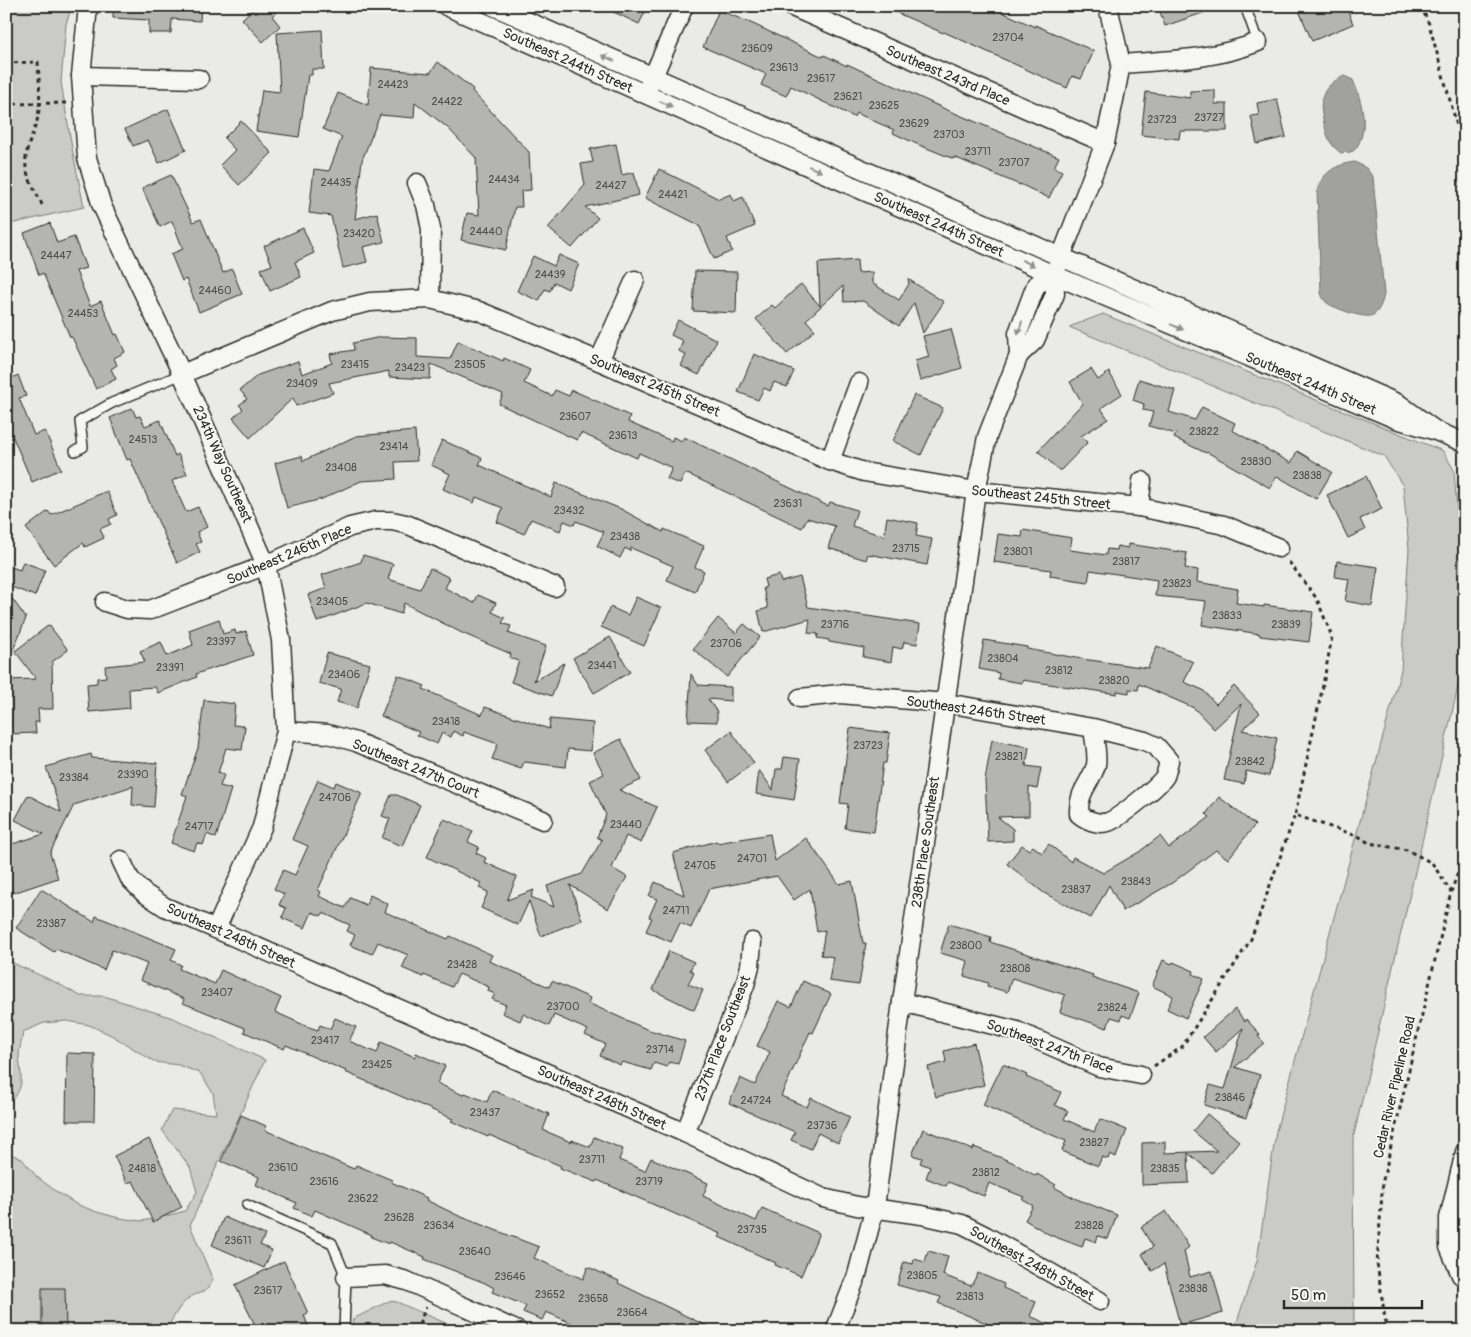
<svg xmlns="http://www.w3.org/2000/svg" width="1471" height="1337" font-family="Pangolin,sans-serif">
<rect width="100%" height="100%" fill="#eaeae6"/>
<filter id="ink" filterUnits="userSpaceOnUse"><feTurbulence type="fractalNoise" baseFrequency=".02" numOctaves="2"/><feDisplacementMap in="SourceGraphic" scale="10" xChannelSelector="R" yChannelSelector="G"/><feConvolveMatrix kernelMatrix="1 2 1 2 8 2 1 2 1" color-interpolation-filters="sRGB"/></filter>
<g filter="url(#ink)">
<g fill="#cacac7" stroke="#7a7a79">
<path d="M6,6H72L66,24L61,82L72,148L84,207L6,225Z"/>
<path d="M1103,314L1443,451L1454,470L1465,618V657L1353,1139L1354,1331H1234L1257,1261L1276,1131L1401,670L1409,549L1403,486L1384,456L1069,327Z"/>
<path d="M6,956L15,964L57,983L80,996H104L173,1018L265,1060L190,1225L213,1280C205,1295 202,1290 189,1298C179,1305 172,1320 166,1331H6V1152L22,1159L37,1177L57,1192L76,1204L97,1212L119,1218L141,1221L163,1217L185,1211L197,1192L190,1167L162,1130L172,1110L216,1114L213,1093L200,1073L178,1065L155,1062L111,1035L89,1025L67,1021L44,1023L23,1032C22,1040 19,1049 19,1057C21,1077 26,1091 6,1104Z"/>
<path d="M389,1301L397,1302L464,1331H351L353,1319Z"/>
</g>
<g fill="#a1a19e" stroke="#727270">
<path d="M1344,76L1353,80C1361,100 1369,124 1358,145C1357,147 1355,150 1353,151C1350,153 1344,152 1341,153C1331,146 1328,139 1325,127C1318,104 1319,87 1344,76Z"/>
<path d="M1355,162L1366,168L1373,177L1384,294C1383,301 1379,312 1373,315C1366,320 1334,308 1327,303C1324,300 1322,297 1321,293L1317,191C1322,172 1337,164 1355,162Z"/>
</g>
<g fill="#b4b4b1" stroke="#2b2b2b">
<path d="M113,6H201L200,21L172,19L171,33H149V20L113,18Z"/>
<path d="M256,6H283L272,16L280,26L263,42L242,19Z"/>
<path d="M601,6H648L639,24Z"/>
<path d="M881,6H989L1035,27V25L1094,51L1081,79L1072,76L1067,88L944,32L943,33Z"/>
<path d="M1158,6H1214V9L1165,26Z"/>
<path d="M1297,6H1346L1353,24L1312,41Z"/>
<path d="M719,10L753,24L823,57L824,55L847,66V64L945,109L1059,157L1054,167L1062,171L1049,198L1020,184V185L954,157V159L919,145L893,133L894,130L856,113L854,117L791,86L786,96L761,85L766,74L703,47Z"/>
<path d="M322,30L324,69H312V75H308L299,137L256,131L262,90L280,92L277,33Z"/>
<path d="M438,62L473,89L472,91L529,152L531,190L521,191L522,207H515L506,250L461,240L467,213L479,215L476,158L448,128L415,102L414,118L380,115L362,160L355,219L377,213L384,242L363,247L367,262L343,268L331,216L309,213L314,169L329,171L342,137L323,129L338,93L368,105L371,68L430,73Z"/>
<path d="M1215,90V104H1227V131H1180L1179,139L1141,135L1146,92L1190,98V91Z"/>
<path d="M1277,99L1286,137L1257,144L1251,116L1259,115L1257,103Z"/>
<path d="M168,109L186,150L159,163L148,140L133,146L125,129Z"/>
<path d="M241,121L272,153L239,185L220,165L235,150L224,138Z"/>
<path d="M616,144L622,175L634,172L639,195L585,207L598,218L572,248L548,228L585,185L581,164L593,162L590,149Z"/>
<path d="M659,169L719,199L731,194L734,201L743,197L755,226L727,238L732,251L714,259L699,225L645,198Z"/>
<path d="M171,175L193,222L201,219L223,273L232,269L242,294L199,312L186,279L182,281L171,254L183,249L172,221L160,227L142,188Z"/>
<path d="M50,223L57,243L74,237L86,268L76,271L90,306L101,301L115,335L117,334L125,352L114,358L117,365L111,369L116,379L96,389L72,337H70L43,273L39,275L24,233Z"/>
<path d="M303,228L314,253L295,262L301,277L270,291L261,269L272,265L264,246Z"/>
<path d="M559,255L579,264L568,289L554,282L550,291L545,289L539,301L517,291L533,256L554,266Z"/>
<path d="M857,260L858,273L872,272V283L899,300L909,284L908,279L944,302L923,333L914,303L899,326L863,301L844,302L843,286L806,320L815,330L787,354L756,319L772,305L775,308L801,284L820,306L818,263Z"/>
<path d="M695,271L737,272L736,313L693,311Z"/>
<path d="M678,320L717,340L699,375L681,366L686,355L679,351L683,341L671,335Z"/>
<path d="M951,329L962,368L920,381L915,361L929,357L923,336Z"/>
<path d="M381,337L417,338V357L450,359L458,341L503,361L504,358L530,370L524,383L552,396L555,390L569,396L572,390L630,416L628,422L662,437L672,441L673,437L682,441L684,437L828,506L830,502L857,510L852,526L884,536L887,517L918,523L916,536L932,539L927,565L868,554L866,560L828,548L835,526L807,518L802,528L690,475L685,474L680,484L667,479L672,468L639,453L637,458L581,433L577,440L499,404L503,394L431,364L430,379L389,377V371L329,383L333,393L296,406L293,398L250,438L233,418L243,409L239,405L247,399L240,390L258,375L298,361L302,374L332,363L330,354L354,350L353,343Z"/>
<path d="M754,354L794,371L787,387L774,382L770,391L764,388L758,400L738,392Z"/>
<path d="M8,366L12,378L18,375L26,396L19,398L34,435L45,431L61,469L32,482L9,428L6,430V367Z"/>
<path d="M1091,369L1098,380L1109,372L1122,394L1101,408L1108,419L1081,436L1088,442L1060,471L1038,451L1078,408L1083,404L1070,382Z"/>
<path d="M1139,379L1175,390L1169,412L1195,420L1202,407L1235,423L1232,430L1291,463L1297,451L1332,472L1316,499L1277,476L1270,488L1207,452L1206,453L1174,438L1176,434L1149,426L1153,412L1143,410L1144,404L1133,400Z"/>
<path d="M914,395L943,408L921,455L893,441Z"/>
<path d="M132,408L136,417L140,416L145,426L160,420L175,456L178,454L187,474L172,481L186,512L198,507L207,527L197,532L201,542L196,544L200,552L177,563L130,459L127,460L110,418Z"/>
<path d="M415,431L417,461L395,462L396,479L361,481L322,499L287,508L275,463L302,456L303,461L356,436Z"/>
<path d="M442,440L482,458L479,465L551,497L556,483L621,509L663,532L664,529L704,546L695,567L704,571L695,592L667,580L673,566L631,548L630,551L625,548L620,558L597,546L604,532L576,521L574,525L564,521L560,531L531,519L524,534L497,522L503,508L476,497L474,503L443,489L450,474L431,465Z"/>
<path d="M1366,476L1382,509L1360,519L1365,530L1348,538L1327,495Z"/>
<path d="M107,491L117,515L109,519L111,524L100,529L104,538L85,547L83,543L54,565L26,528L48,511L51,515Z"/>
<path d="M1023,530L1072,538L1070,550L1106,555L1107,549L1116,550L1117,546L1128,548V544L1187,553L1185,568L1198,570L1197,582L1238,589L1236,603L1264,607V605L1313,612L1309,642L1260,636V634L1202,625L1206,601L1155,596L1157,580L1090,570L1088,582L1050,576L1051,570L994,562L998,534L1022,537Z"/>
<path d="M363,555L393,564L388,579L420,589L430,568L450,578L445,588L474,603L478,595L496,603L492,612L505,618L502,623L511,626L508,633L546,646L534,681L564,663L552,696L511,682L519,661L510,658L511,654L462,633L404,603L401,614L367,603L317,622L308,595L326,588L322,575L361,562Z"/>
<path d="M1337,561L1378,567L1372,606L1345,601L1349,579L1335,577Z"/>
<path d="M23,562L45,570L35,596L6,585V565L20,570Z"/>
<path d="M779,575L781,582L800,577L808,607L920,624L917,644L904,642L902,649L893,647L891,662L863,657L864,648L829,642V640L817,638L818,634L808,633L810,619L763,632L758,611L768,608L763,588L766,587L764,579Z"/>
<path d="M6,590L26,618L7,665H6Z"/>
<path d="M636,597L661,608L644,646L601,627L610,607L628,615Z"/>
<path d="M718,618L736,633L744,624L760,637L727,677L693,649Z"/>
<path d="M219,619L223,634L235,630L236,634L246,631L253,655L196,674L197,677L158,693L155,687L129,689L130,708L89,712L87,684L97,683V678L106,677L105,666L145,662L140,651L161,642L167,656L193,645L189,630Z"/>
<path d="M49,625L68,650L52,662L53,709H38L39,722H35L36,733L10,734L8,680L36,679L15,651Z"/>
<path d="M610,637L630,672L594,693L573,658Z"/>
<path d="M984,640L1027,647V649L1082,659L1148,668L1157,646L1193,662L1184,682L1203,690L1216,704L1234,686L1260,713L1242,730L1277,738L1269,776L1246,771L1244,784L1224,780L1241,704L1214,729L1194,708L1139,684L1138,690L1129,689V693L1117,691V694L1022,680V683L998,679L999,673L979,669Z"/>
<path d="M327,653L370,664L357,708L337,702L341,689L319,683Z"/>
<path d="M691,674L698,685L731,687V701L708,699L717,712V722L688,721Z"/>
<path d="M398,675L425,686L423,689L482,715L485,707L549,729L550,719L593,723L591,751L568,749L566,767L524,762L521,769L492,759L498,744L464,732L463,736L453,731L451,737L442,733L437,744L417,735L419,732L381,716Z"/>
<path d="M204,700L235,704L233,725L245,726L242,750L226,748L218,773L224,775L220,786L231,789L216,838L207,834L203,845L197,843L194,851L171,843L187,796L182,794L198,748Z"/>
<path d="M850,728L890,733L886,763H883L874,832L845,828L848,804L840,803Z"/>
<path d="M731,731L754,763L728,782L705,750Z"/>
<path d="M621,739L641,780L619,790L657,807L641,843L626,836L612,868L627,877L608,909L570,885L582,920L541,936L529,901L518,925L481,908L488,892L479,888L481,883L427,857L444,819L473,831L468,842L479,847L476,853L486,858L484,862L517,877L507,900L534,890L531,897L554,907L547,886L582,874L602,840L597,837L606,815L590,781L604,774L593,753Z"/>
<path d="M992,740L1029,747L1026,766L1041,768L1037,789L1029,787V816L998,817L1013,829V841L988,842L985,780Z"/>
<path d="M91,754L92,758L157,763L154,807L132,805L133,786L74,805L50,853L58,878L13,893L6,871V846L44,834L15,820L28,795L61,812L46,767Z"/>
<path d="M784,757L800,759L794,800L756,794L759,770L773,790L776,769H782Z"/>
<path d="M318,780L334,787L336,782L362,793L318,890L321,892L319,896L345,908L350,898L366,905L370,895L388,904L385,912L448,939L450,936L492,955L489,961L549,987L552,981L590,998L588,1003L646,1029L685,1041L678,1064L669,1062L667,1067L654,1063L651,1070L622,1062L620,1065L600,1056L605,1044L585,1035L588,1030L554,1015L549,1026L523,1014L520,1021L502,1013L506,1005L492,999L495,994L488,991L489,987L459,974L452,987L424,975L423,977L402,968L408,955L378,942L372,954L350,945L355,935L347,931L350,925L323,913L321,916L312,912L305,928L282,918L286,908L279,905L284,894L274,889L283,870L295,875L308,846L292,839Z"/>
<path d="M391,795H397L420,805L402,846L382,838L390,819L382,816Z"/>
<path d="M1219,797L1255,825L1228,859L1216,850L1172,883L1123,911L1109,885L1091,918L1044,893L1007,864L1022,845L1029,850L1033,846L1042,853L1049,844L1071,862L1073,857L1103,873L1139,852L1160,836L1169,848L1210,817L1206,814Z"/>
<path d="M770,834L775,861L806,838L839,884L852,881L863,943H866L859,985L829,981L833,957L821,955L825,930L817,932L810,889L794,900L777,876L709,889L691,928L680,923L671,942L646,931L652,918L649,917L657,899L649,896L655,882L684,895L673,853L717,841V843Z"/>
<path d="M41,889L94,922L96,916L176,949L171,960L181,965L179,969L215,984L221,970L281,998L275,1012L306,1026L318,1030L320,1025L330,1029L335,1018L356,1027L349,1041L377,1053L381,1042L415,1057L416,1053L445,1066L437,1083L463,1095L465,1093L487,1102L492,1090L549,1114L543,1130L571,1142L572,1140L590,1147L594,1137L623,1149L619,1160L645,1171L651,1158L708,1183L703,1196L756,1221L762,1208L819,1233L801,1276L775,1265L776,1263L719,1237L721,1234L597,1180L596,1182L560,1168L561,1166L489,1135L488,1137L451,1121L453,1119L345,1072L346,1071L286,1045L284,1049L244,1032L245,1028L183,1003L184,999L140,980L147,964L112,950L104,970L56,949L54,952L16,928Z"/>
<path d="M949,924L991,937L990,942L1093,975L1092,977L1139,993L1130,1018L1122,1015L1121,1020L1111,1017L1107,1028L1060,1012L1065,995L1012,978L1007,992L987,986L988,983L964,976L968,961L940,953Z"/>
<path d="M669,951L694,962L690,970L694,972L688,984L703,990L694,1010L653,990Z"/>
<path d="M1163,960L1172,964L1173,962L1194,971L1193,974L1204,979L1186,1018L1167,1009L1173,996L1152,986Z"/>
<path d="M803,981L831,994L813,1033L810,1032L781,1096L807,1107L811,1098L850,1117L838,1143L818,1133L811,1149L791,1140L795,1132L729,1103L740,1078L755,1085L770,1052L757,1046L778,1001L791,1007Z"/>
<path d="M1235,1009L1245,1022L1246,1019L1260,1034L1258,1036L1264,1043L1235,1067L1260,1075L1246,1118L1204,1105L1210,1085L1225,1089L1243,1028L1216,1052L1203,1037Z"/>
<path d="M974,1043L984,1085L936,1097L928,1067L946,1062L944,1051Z"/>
<path d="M67,1053L95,1054L94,1121H66Z"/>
<path d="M1003,1064L1027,1075L1026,1077L1061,1092L1055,1105L1068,1111L1064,1119L1094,1132L1100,1119L1127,1130L1116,1157L1110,1154L1108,1159L1102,1157L1098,1166L1062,1151L1066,1141L983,1105Z"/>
<path d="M1207,1114L1239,1141L1212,1173L1188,1153L1189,1183L1142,1185V1143L1165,1142V1153L1217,1151L1193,1131Z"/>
<path d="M241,1115L266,1126L265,1130L318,1154L354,1169L356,1165L392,1180L391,1182L427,1198L426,1200L459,1216L539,1247L534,1258L583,1279L588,1267L619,1281L618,1283L717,1331H585L575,1326L576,1325L546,1312L542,1320L523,1312L526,1306L492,1292L494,1288L485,1283L424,1259L425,1257L390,1242L389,1244L371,1237L372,1235L315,1210L312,1216L294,1208L297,1203L256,1185L259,1177L221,1161Z"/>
<path d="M923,1129L973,1150L974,1147L1012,1162L1036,1176L1037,1174L1056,1185L1054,1187L1074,1198L1117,1215L1108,1239L1098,1236L1096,1242L1085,1238L1082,1247L1050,1235L1025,1220L1033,1206L1022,1199L1024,1197L989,1183L984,1196L948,1182L946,1186L926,1178L930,1167L920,1163L922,1158L912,1155Z"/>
<path d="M149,1139L182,1207L153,1222L133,1181L127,1183L114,1156Z"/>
<path d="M1166,1211L1189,1247L1184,1251L1190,1277L1212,1271L1223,1313L1180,1325L1164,1264L1152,1271L1142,1254L1153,1247L1141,1227Z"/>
<path d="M224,1217L265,1235L260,1245L272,1250L264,1268L212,1245Z"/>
<path d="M928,1251L948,1256L943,1275L971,1286L978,1273L1004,1284L1003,1288L1036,1302L1030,1316L1064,1331H1005L938,1303L941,1297L897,1285L904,1262L913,1264L914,1259L925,1262Z"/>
<path d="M284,1261L308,1313L304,1315L310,1331H258L235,1285Z"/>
<path d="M42,1288H65L66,1331H42Z"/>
</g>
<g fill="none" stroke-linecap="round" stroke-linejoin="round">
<g stroke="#2b2b2b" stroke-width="12">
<g id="service">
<path d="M1245,6L1258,42"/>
<path d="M75,451L83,447L80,421L112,403L182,374"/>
<path d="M247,1205L332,1243L346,1277L344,1331"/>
</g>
</g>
<g stroke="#2b2b2b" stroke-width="21">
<g id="minor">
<path d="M88,6L81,76L87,158L102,206L182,374L266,565L281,640L286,731L262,827L216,929"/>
<path d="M446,6L1054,275L1396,419L1436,431L1399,404L1061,257L493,6"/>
<path d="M790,6L1105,143"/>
<path d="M1121,64C1169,60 1213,60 1258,42"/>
<path d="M81,76L199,79"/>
<path d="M648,88L684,6"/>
<path d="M417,183L426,205L431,229L430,299"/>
<path d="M1054,275L1036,285L1018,333L1019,355L1035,340L1055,294L1054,275L1105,143L1114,100L1121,64L1108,6"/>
<path d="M599,361L635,280"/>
<path d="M182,374L332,311L370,302L430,299L479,311L599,361L830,461L864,472L976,491L1139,507L1224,525L1279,548"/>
<path d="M1436,431L1465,443"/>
<path d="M830,461L859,383"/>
<path d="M1139,507L1142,481"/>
<path d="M105,602L127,609L150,610L266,565L350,527L376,521H392L406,524L555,587"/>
<path d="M800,698L840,694L946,703L1093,728L1145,741L1156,746L1169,761C1168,765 1167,771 1165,776C1159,786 1118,819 1108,822C1098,825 1086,820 1079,814C1078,790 1090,785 1096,765C1098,754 1094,739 1093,728"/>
<path d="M286,731L328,734L356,742L543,820"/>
<path d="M121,860L130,879L144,893L165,907L685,1133L823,1198L857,1206L922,1215L962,1224L986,1236L1100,1301"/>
<path d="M902,1002L1017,1031L1099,1067L1141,1075"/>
<path d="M685,1133L745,985L750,966L752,942"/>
<path d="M1465,1152L1449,1218V1247L1461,1275L1465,1277"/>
<path d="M346,1277L385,1275L407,1281L518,1331"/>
<path d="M835,1331L857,1275L875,1207L902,1002L976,491L987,437L1019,355"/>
</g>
</g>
<g stroke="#2b2b2b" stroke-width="3" stroke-dasharray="4 4" stroke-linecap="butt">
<path d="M1421,6L1429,24L1465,155"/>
<path d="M6,63L38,62C39,80 41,99 38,117C34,134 24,149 26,167C28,180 38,195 43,207"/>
<path d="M6,104L66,103"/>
<path d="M1289,562L1317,599L1332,637L1322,690L1295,815"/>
<path d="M1154,1066L1182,1047L1251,939L1295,815L1360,837L1369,843L1407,850L1432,863L1451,892"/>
<path d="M416,1331L426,1307"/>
<path d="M1389,1331L1385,1319L1377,1263L1383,1180L1451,892L1465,853"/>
</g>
<use href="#service" stroke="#f6f6f2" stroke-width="9"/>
<use href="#minor" stroke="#f6f6f2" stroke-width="18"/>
</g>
<defs><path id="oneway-solid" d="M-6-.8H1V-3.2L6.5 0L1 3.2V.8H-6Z" transform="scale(1.25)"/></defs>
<g fill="#90908e">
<use href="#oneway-solid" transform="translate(608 58) rotate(-156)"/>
<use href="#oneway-solid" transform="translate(666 104) rotate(24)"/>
<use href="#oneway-solid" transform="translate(815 169) rotate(24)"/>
<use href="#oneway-solid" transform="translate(1028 263) rotate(24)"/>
<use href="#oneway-solid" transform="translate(1177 327) rotate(23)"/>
<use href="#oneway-solid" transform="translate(1020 328) rotate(107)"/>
</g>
</g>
<g text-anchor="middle" stroke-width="4" stroke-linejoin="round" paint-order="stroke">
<g font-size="11" fill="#4d4d4c">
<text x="1008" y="41">23704</text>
<text x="757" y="52">23609</text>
<text x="784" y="71">23613</text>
<text x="821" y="82">23617</text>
<text x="393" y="88">24423</text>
<text x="848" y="100">23621</text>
<text x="447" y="105">24422</text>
<text x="884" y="109">23625</text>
<text x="1209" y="121">23727</text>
<text x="1162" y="123">23723</text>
<text x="914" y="127">23629</text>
<text x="949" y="138">23703</text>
<text x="978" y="155">23711</text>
<text x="1014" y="166">23707</text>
<text x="504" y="183">24434</text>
<text x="336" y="186">24435</text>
<text x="611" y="189">24427</text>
<text x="673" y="198">24421</text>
<text x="486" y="235">24440</text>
<text x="359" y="237">23420</text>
<text x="56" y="259">24447</text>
<text x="550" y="278">24439</text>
<text x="215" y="294">24460</text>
<text x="83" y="317">24453</text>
<text x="355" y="368">23415</text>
<text x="470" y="368">23505</text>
<text x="410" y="371">23423</text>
<text x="302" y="387">23409</text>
<text x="575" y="420">23607</text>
<text x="1204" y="435">23822</text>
<text x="623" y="439">23613</text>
<text x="143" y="443">24513</text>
<text x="394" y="450">23414</text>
<text x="1256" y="465">23830</text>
<text x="341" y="471">23408</text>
<text x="1307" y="479">23838</text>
<text x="788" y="507">23631</text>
<text x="569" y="514">23432</text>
<text x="625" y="540">23438</text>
<text x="906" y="552">23715</text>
<text x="1018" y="555">23801</text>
<text x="1126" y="565">23817</text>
<text x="1177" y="587">23823</text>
<text x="332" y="605">23405</text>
<text x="1227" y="619">23833</text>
<text x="835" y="628">23716</text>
<text x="1286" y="628">23839</text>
<text x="221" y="645">23397</text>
<text x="726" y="647">23706</text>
<text x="1003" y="662">23804</text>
<text x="602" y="669">23441</text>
<text x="170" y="671">23391</text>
<text x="1059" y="674">23812</text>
<text x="344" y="678">23406</text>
<text x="1114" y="684">23820</text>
<text x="446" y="725">23418</text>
<text x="868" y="749">23723</text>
<text x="1009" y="760">23821</text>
<text x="1250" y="765">23842</text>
<text x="133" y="778">23390</text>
<text x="74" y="781">23384</text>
<text x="335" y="801">24706</text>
<text x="626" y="828">23440</text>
<text x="199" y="830">24717</text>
<text x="752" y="862">24701</text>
<text x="700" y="869">24705</text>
<text x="1136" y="885">23843</text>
<text x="1076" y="893">23837</text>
<text x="676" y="914">24711</text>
<text x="51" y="927">23387</text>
<text x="966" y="949">23800</text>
<text x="462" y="968">23428</text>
<text x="1015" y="972">23808</text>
<text x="217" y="996">23407</text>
<text x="563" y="1010">23700</text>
<text x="1112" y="1011">23824</text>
<text x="325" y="1044">23417</text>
<text x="660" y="1053">23714</text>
<text x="377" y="1068">23425</text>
<text x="1230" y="1101">23846</text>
<text x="756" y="1104">24724</text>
<text x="485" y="1116">23437</text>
<text x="822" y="1129">23736</text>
<text x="1094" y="1146">23827</text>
<text x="592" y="1163">23711</text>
<text x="283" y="1171">23610</text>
<text x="142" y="1172">24818</text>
<text x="1165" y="1172">23835</text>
<text x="986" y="1176">23812</text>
<text x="324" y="1185">23616</text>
<text x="649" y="1185">23719</text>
<text x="363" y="1202">23622</text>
<text x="399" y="1221">23628</text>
<text x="439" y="1229">23634</text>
<text x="1089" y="1229">23828</text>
<text x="752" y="1233">23735</text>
<text x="238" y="1244">23611</text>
<text x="475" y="1255">23640</text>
<text x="922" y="1279">23805</text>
<text x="510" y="1280">23646</text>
<text x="1193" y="1292">23838</text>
<text x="268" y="1294">23617</text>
<text x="550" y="1298">23652</text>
<text x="970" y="1300">23813</text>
<text x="593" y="1302">23658</text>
<text x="632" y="1316">23664</text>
</g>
<g font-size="14" fill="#2b2b2b" stroke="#f6f6f2">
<text transform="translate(568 60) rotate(24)" y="5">Southeast 244th Street</text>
<text transform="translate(948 75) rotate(23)" y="5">Southeast 243rd Place</text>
<text transform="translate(939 224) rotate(24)" y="5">Southeast 244th Street</text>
<text transform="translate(1311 383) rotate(23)" y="5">Southeast 244th Street</text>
<text transform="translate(655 385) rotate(23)" y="5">Southeast 245th Street</text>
<text transform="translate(223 464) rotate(66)" y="5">234th Way Southeast</text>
<text transform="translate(1041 497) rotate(6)" y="5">Southeast 245th Street</text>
<text transform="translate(289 554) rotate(-23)" y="5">Southeast 246th Place</text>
<text transform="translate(976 710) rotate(8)" y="5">Southeast 246th Street</text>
<text transform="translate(416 768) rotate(22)" y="5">Southeast 247th Court</text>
<text transform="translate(925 842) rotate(-82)" y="5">238th Place Southeast</text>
<text transform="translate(231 935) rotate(24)" y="5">Southeast 248th Street</text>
<text transform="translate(722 1038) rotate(-69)" y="5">237th Place Southeast</text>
<text transform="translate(1050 1046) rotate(20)" y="5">Southeast 247th Place</text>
<text transform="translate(1394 1087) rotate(-77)" y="5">Cedar River Pipeline Road</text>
<text transform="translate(602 1097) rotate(24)" y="5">Southeast 248th Street</text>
<text transform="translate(1032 1263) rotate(29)" y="5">Southeast 248th Street</text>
</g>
</g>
<rect width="1471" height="1337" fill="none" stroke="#f6f6f2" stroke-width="25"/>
<rect x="12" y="12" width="1446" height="1312" fill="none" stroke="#2b2b2b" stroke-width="2" filter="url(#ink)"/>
<path d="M1284 1300v8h138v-8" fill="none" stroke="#2b2b2b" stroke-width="2.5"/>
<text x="1291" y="1300" font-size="15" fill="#2b2b2b" stroke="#f6f6f2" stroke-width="4" paint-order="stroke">50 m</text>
</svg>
